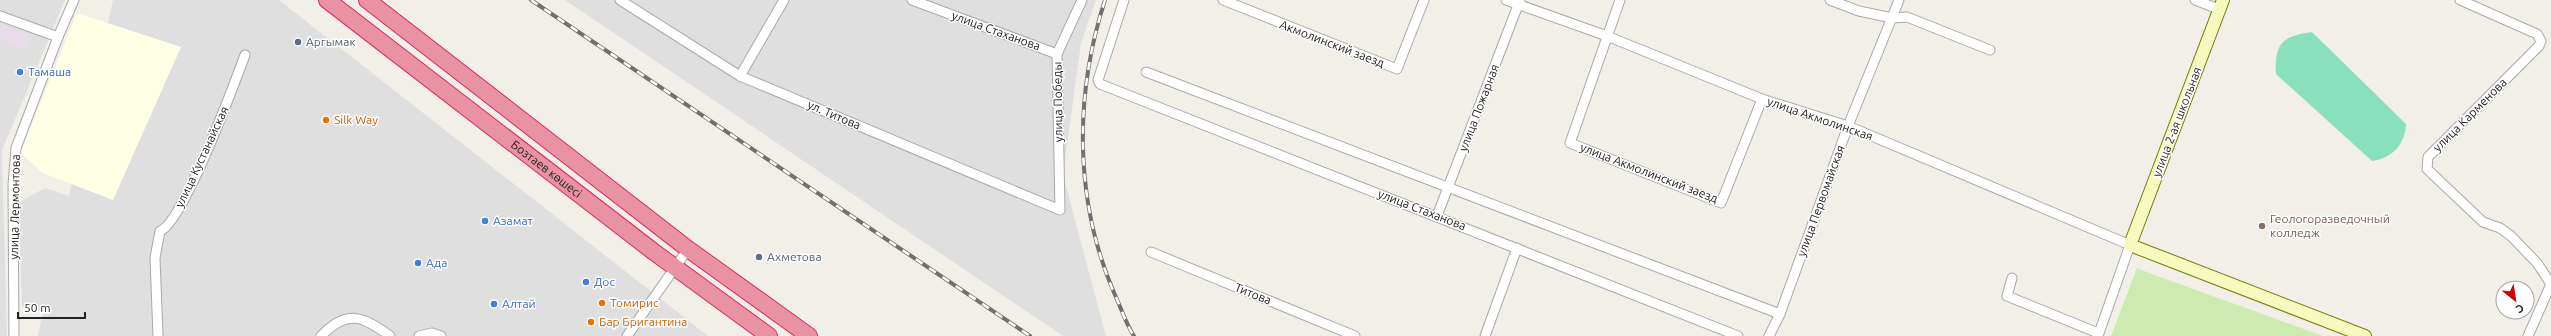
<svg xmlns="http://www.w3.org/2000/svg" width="2551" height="336" font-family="Ubuntu,sans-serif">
<rect width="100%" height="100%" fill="#f2efe9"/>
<g fill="#e0dfdf">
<path d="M0,0H65L2,150L7,336H0Z"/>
<path d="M113,0H279L708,336H38L43,312L22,306L19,202L45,188L69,196Z"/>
<path d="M565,0H1096L1081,43L1063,175L1106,336H1063Z"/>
</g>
<path fill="#ebdbe8" d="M0,23L30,36L25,51L0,39Z"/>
<path fill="#ffffe5" d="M77,13L181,47L113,200L43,173L20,153Z"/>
<path fill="#cdebb0" d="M2137,268L2149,273L2323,336H2111Z"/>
<path fill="#88e0be" d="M2312,32L2406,124C2405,145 2392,158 2372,161L2276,74C2274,43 2283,36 2312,32Z"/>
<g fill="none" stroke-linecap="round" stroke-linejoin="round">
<g stroke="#a9a9a9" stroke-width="11">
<g id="street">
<path d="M620,0L740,76L1060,210L1057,54L1082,0"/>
<path d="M912,0L1057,54"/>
<path d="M1124,0L1098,80L1100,84L1738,336"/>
<path d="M1223,0L1397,69L1424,0"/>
<path d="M1506,0L1607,36L1762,99L1848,126L2130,245L2098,336"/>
<path d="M1620,0L1570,143L1721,203L1762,99"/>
<path d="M1830,0L1859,11L1892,18L1907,17L1990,50"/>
<path d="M2195,0L2219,9"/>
<path d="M2460,0L2537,34L2541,41L2539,46L2428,157L2427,169L2483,222L2500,228L2511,236L2537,263L2551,284"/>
<path d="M0,16L58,37L74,0"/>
<path d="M1146,72L1780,314"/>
<path d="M740,76L784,0"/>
<path d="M1437,216L1520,0"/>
<path d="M1151,252L1355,336"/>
<path d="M2012,278L2007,296L2098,333"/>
<path d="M14,336L13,185L16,148L58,37"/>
<path d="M158,336L155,258L160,231C182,225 235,82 245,55"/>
<path d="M321,336C348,308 363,317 390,336"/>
<path d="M419,336L432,333L441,336"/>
<path d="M627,336L688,249"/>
<path d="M1485,336L1517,248"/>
<path d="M1769,336L1780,314L1848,126L1899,0"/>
<path d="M2528,336L2551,284"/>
</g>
</g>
<g stroke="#707d05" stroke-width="14">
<path id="secondary" d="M2223,0L2130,245L2365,336"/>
</g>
<g stroke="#dc2a67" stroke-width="18">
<g id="highway">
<path id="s1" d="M327,0L654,252L769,336"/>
<path d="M367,0L688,249L809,336"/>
</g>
</g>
<use href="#street" stroke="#fff" stroke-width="9"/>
<use href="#secondary" stroke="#f7fabf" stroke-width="12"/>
<use href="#highway" stroke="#e892a2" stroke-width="16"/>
<g stroke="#707070" stroke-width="4">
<g id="rail">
<path d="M531,0L1030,336"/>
<path d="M1105,0C1074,96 1074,201 1115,295C1121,308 1126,324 1134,336"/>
</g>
</g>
<use href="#rail" stroke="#fff" stroke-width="2.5" stroke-dasharray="8" stroke-linecap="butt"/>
</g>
<g fill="#5c6f8a" stroke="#fff" stroke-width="1.5">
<circle cx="298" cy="42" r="4"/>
<circle cx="759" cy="257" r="4"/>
</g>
<g fill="#3f7fe0" stroke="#fff" stroke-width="1.5">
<circle cx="20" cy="72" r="4"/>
<circle cx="485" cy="221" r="4"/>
<circle cx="418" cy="263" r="4"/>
<circle cx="586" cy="282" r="4"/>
<circle cx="494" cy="304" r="4"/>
</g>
<g fill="#e8710a" stroke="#fff" stroke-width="1.5">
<circle cx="326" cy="120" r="4"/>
<circle cx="602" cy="303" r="4"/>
<circle cx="591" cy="322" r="4"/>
</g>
<circle fill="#8d6e63" stroke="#fff" stroke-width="1.5" cx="2262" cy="226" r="4"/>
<g text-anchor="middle" stroke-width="3" stroke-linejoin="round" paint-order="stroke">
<g font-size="12" fill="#222" stroke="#fff">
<text transform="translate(996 31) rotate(20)" y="4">улица Стаханова</text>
<text transform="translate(1332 44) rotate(21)" y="4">Акмолинский заезд</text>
<text transform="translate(1058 102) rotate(-91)" y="4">улица Победы</text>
<text transform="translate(1479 108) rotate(-69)" y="4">улица Пожарная</text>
<text transform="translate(834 115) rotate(23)" y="4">ул. Титова</text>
<text transform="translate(2470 115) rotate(-45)" y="4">улица Карменова</text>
<text transform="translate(1820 119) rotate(19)" y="4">улица Акмолинская</text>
<text transform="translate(2177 122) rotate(-69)" y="4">улица 2-ая школьная</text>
<text transform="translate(202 157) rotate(-65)" y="4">улица Кустанайская</text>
<text dy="4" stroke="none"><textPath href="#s1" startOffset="277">Бозтаев көшесі</textPath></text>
<text transform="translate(1649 173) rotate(21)" y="4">улица Акмолинский заезд</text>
<text transform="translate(1821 201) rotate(-70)" y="4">улица Первомайская</text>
<text transform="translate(15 207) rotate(-89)" y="4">улица Лермонтова</text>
<text transform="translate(1422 210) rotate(21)" y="4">улица Стаханова</text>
<text transform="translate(1253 294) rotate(22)" y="4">Титова</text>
</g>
<g font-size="12" fill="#4e5e75" stroke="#fff" text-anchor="start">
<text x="306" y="46">Аргымак</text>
<text x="767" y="261">Ахметова</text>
</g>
<g font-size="12" fill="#366cbe" stroke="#fff" text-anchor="start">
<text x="28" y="76">Тамаша</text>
<text x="493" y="225">Азамат</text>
<text x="426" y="267">Ада</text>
<text x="594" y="286">Дос</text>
<text x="502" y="308">Алтай</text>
</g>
<g font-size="12" fill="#c56008" stroke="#fff" text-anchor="start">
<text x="334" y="124">Silk Way</text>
<text x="610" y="307">Томирис</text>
<text x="599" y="326">Бар Бригантина</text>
</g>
<g font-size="12" fill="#785e54" stroke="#fff" text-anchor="start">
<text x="2270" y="223">Геологоразведочный<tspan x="2270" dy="14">колледж</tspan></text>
</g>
</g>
<g transform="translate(2515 300) rotate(150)"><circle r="19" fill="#ffffff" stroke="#a7a7a7"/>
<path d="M0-3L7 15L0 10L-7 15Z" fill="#d40000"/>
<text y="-6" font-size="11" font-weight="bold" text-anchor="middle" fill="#222222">С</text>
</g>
<path d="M18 312v6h67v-6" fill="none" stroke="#222222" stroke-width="2"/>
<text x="24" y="312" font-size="12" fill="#222222" stroke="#ffffff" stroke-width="3" paint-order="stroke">50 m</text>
</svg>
